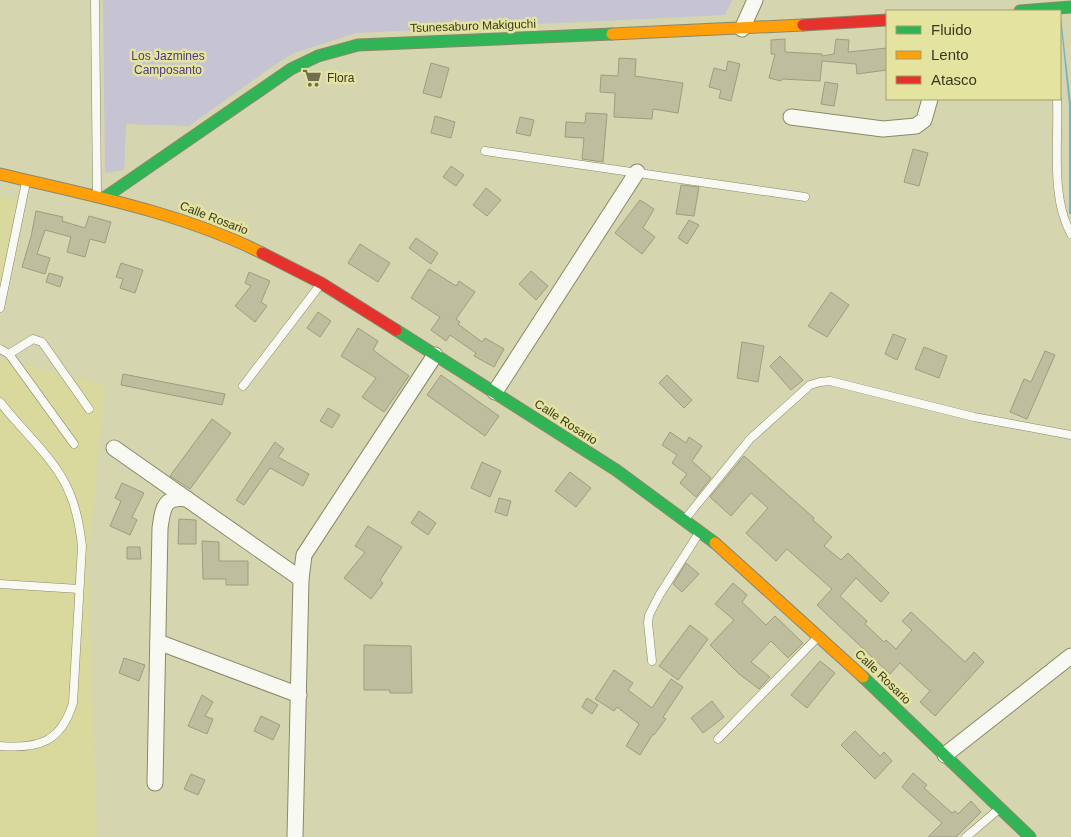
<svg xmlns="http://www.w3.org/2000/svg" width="1071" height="837" font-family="Helvetica,sans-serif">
<rect width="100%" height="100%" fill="#d5d5af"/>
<g fill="#d9d99e">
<path d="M0,196L27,202L0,310Z"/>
<path d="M0,359L105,385L88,563L97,837H0Z"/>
</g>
<path fill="#c6c3d3" d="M103,0H732L725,15L356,33L294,53L276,64L189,126L126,124L124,170L105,173Z"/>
<path fill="#75b2c0" d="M1060,17H1061L1071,104V214H1069V105Z"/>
<g fill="#bebe9e" stroke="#9e9d80">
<path d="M785,39V52L822,54V56L834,54L836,39L849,40L848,52L887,48V70L857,74L856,64L822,61L820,81L782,79L781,81L769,78L775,54H771V40Z"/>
<path d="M619,58L636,59L635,76L683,83L678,113L653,109L652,119L614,117L615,93L600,92L601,75L618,76Z"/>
<path d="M728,61L740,64L731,101L719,98L721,90L709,87L714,68L726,71Z"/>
<path d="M431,63L449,68L441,98L423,93Z"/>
<path d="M825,82L838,84L834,106L821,104Z"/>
<path d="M586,113L607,114L603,162L582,159L584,138L565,137L566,122L585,123Z"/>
<path d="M435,116L455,122L451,138L431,133Z"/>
<path d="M520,117L534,120L530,136L516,133Z"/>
<path d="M913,149L928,153L919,186L904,182Z"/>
<path d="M451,166L464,175L456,186L443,177Z"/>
<path d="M681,185L699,187L694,216L676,214Z"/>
<path d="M486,188L501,200L487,216L473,205Z"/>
<path d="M640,200L654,209L643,228L655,237L642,254L615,233Z"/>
<path d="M36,211L63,217L62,221L85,228L89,216L111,222L105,243L90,239L85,257L67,252L71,237L45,230L37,254L50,258L45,274L22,267L31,237Z"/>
<path d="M689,220L699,225L687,244L678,238Z"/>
<path d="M416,238L438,253L431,264L409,248Z"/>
<path d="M360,244L390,263L378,282L348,263Z"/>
<path d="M121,263L143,270L135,293L120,288L123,279L116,277Z"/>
<path d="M429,269L456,286L459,281L475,292L456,319L460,322L458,324L482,342L485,338L504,349L494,367L474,356L476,353L450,335L446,341L431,330L440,317L411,298Z"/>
<path d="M531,271L548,286L536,300L519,284Z"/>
<path d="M249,272L270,281L261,302L267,306L255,322L235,306L251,286L245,283Z"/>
<path d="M49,273L63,277L60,287L46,282Z"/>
<path d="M831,292L849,305L827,337L808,326Z"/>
<path d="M318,312L331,321L320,337L307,328Z"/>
<path d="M358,328L378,341L373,350L409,376L384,412L362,397L376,378L341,356Z"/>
<path d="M893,334L906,339L897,360L885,354Z"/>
<path d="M742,342L764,346L758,382L737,378Z"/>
<path d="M924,347L947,356L939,378L915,369Z"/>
<path d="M1045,351L1055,355L1027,419L1010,412L1024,379L1031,382Z"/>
<path d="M780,356L803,380L791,390L770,366Z"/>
<path d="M123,374L225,394L222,405L121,385Z"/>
<path d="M441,375L499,416L485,436L427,395Z"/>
<path d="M667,375L692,400L684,408L659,383Z"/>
<path d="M328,408L340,415L332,428L320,421Z"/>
<path d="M212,419L231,433L190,489L170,476Z"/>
<path d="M670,432L686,443L689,437L702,446L692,461L711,478L696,497L680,483L687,474L672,463L677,455L662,445Z"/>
<path d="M275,442L284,449L278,457L309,474L303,486L270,468L244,505L236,500Z"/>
<path d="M744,456L814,518L813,520L832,537L824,546L841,560L848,553L889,593L881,602L856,578L840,596L867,621L865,624L884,642L886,640L896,649L912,630L902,621L911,612L965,662L974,652L984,662L935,716L920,702L930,691L900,663L890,674L817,605L832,589L787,549L776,561L746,533L768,508L751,493L731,516L710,497Z"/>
<path d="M482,462L501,471L490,497L471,488Z"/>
<path d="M570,472L591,488L576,507L555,491Z"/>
<path d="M122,483L144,493L132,517L137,520L130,535L110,526L121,501L115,498Z"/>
<path d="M499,498L511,501L507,516L495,512Z"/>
<path d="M419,511L436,523L428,535L411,523Z"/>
<path d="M179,519L196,520V544H178Z"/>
<path d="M368,526L402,547L380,580L383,583L371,599L344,578L365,552L355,546Z"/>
<path d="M202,541L219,542V561H248V585H226V579H203Z"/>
<path d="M127,547H140L141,559H127Z"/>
<path d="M686,563L699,574L682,592L673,584Z"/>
<path d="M733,583L747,595L742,602L766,625L775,616L803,643L788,658L771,641L751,662L770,677L759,689L739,674L710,645L734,620L715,604Z"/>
<path d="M690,625L708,639L678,680L659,666Z"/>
<path d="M364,645L411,646L412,693H390V690H364Z"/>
<path d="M124,658L145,665L139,681L119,673Z"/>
<path d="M820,661L835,673L807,708L791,695Z"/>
<path d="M614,670L633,683L628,690L652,708L671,679L683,687L663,717L666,719L654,735L653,734L640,755L626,746L639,724L617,707L614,711L595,699Z"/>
<path d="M202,695L213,702L205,716L213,719L207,734L188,726Z"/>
<path d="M587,698L598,705L592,714L582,707Z"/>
<path d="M712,701L724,717L703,733L691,718Z"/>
<path d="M261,716L280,725L273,740L254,731Z"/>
<path d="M855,731L880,756L884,752L892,761L875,779L841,745Z"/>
<path d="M913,773L927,785L924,788L952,813L955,811L958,814L971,801L981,812L956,837H928L942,823L902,787Z"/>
<path d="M191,774L205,780L198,795L184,789Z"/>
</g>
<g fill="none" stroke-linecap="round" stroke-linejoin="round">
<g stroke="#89896a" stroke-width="9">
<g id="lane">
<path d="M95,2L97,195"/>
<path d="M1057,99C1059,140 1050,197 1071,234"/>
<path d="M485,151L805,197"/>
<path d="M0,308L26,182"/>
<path d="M0,349L9,354L74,444"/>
<path d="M9,354L33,339L42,342L89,409"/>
<path d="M243,386L320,285"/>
<path d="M0,402C22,431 57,460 70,494C77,511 80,528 82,546L73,703C61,742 39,749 0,746"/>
<path d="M686,518L750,439L810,385L820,382L830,381L974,417L1071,435"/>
<path d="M0,584L79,589"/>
<path d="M652,661L648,623L649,615L660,594L699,533"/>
<path d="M718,739L816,639"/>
<path d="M966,837L999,809"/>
</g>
</g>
<g stroke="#89896a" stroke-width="17">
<g id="street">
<path d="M742,29L755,0"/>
<path d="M791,117L883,129L916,126L924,120L930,99"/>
<path d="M495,392L637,172"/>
<path d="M114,448L301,579"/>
<path d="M158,642L299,695"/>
<path d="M945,755L1071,656"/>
<path d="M155,783L160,528C163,509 163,496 187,499"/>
<path d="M295,837L301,579L304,555L435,355"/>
</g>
</g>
<g stroke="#89896a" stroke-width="13">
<g id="fast">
<path d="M1020,11L1071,7"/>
<path d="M104,198L291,69L318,56L358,45L612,34"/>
<path d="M396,330L616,470L715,543"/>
<path d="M863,677L1030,837"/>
</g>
</g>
<g stroke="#89896a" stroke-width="13">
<g id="slow">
<path d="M612,34L803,25"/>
<path d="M0,174C88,195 180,212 262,253"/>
<path d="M715,543L863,677"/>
</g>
</g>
<g stroke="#89896a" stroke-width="13">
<g id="jam">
<path d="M803,25L887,20"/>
<path d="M262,253L321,283L396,330"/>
</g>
</g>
<use href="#lane" stroke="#f9f9f3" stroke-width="8"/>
<use href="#street" stroke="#f9f9f3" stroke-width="15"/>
<use href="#fast" stroke="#30b455" stroke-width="11"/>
<use href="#slow" stroke="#ff9f0a" stroke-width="11"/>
<use href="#jam" stroke="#e5322d" stroke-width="11"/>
</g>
<defs>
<g id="supermarket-bare" transform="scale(1.5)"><path d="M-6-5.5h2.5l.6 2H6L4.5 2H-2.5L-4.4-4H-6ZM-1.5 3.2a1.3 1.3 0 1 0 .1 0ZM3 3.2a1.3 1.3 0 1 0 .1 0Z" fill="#707051" stroke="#e4e4a0" stroke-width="2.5" paint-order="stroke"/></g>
</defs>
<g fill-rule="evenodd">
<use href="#supermarket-bare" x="312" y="78"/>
</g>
<g text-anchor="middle" stroke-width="5" stroke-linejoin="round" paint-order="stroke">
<g font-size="12" fill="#39391e" stroke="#e4e4a0">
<text transform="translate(473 26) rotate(-2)" y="4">Tsunesaburo Makiguchi</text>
<text transform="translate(214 218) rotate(21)" y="4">Calle Rosario</text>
<text transform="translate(566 422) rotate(33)" y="4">Calle Rosario</text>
<text transform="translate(883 677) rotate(44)" y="4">Calle Rosario</text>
</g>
<g font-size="12" fill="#4a3a8b" stroke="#e4e4a0">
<text x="168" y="60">Los Jazmines<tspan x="168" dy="14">Camposanto</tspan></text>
</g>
<g font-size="12" fill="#39391e" stroke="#e4e4a0" text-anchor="start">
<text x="327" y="82">Flora</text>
</g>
</g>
<rect x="886" y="10" width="175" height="90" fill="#e4e4a0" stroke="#a0a06c"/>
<rect x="896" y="26" width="25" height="8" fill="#30b455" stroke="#a0a06c"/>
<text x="931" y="35" font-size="15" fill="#39391e">Fluido</text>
<rect x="896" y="51" width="25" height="8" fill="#ff9f0a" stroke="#a0a06c"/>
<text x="931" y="60" font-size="15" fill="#39391e">Lento</text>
<rect x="896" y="76" width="25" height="8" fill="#e5322d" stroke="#a0a06c"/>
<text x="931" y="85" font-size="15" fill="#39391e">Atasco</text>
</svg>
